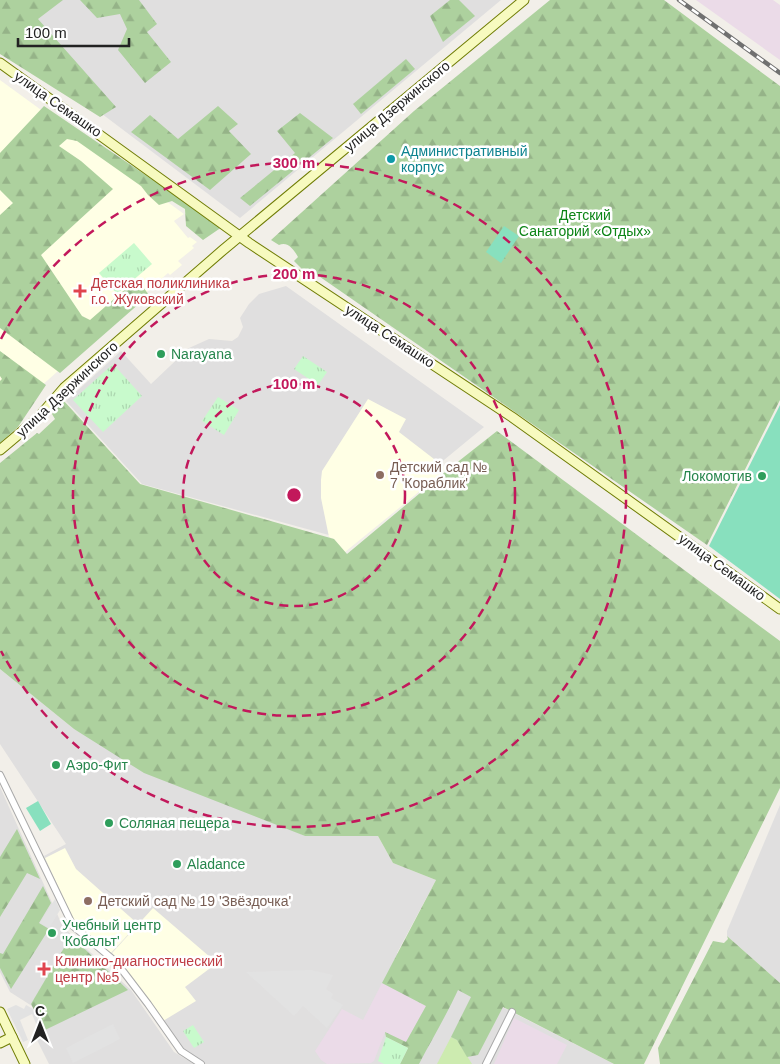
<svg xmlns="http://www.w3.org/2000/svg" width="780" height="1064" font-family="Arial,sans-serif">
<defs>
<pattern id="forest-firs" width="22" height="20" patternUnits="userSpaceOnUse" patternTransform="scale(1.25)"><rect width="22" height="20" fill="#add19e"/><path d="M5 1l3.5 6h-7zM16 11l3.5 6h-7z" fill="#95b388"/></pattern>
<pattern id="park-tufts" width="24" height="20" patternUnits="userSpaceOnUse" patternTransform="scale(1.25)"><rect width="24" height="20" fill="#c8facc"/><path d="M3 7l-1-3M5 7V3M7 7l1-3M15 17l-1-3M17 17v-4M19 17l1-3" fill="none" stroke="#acd6af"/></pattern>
</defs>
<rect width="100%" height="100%" fill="#f2efe9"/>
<g fill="#e0dfdf">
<path d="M30,0H501L240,218L0,37V18Z"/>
<path d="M286,286L484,427L347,540L142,484L66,401L121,351L151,384L189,348L209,339L232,341L238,337L243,327L240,318L249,304L259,294Z"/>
<path d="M0,669L74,729L305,836H378L393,863L436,880L397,953L510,1011L483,1064H206L183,1051L116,959L74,925L44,856L66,844L0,744Z"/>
<path d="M0,787L63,927L131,990L174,1052L194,1064H49L36,1038L45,1032L32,1006L10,992L0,972Z"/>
<path d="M780,805V983L727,936V931Z"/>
<path d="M514,1013L614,1064H489Z"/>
</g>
<g fill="#ebdbe8">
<path d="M696,0H773L780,5V60Z"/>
<path d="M382,983L426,1006L406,1043L385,1032L374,1061L371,1063L327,1064L321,1060L315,1051L342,1009L363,1020Z"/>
<path d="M514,1018L567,1045L557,1064H494Z"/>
</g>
<g fill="#ffffe5">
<path d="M0,80L184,214L174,221L188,238L190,237L197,242L192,246L194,248L178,261L182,265L170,275L168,273L2,421L0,419Z"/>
<path d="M368,399L406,419L399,432L447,469L345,552L334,539L329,537L321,498V480L322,471Z"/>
<path d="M65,848L76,869L138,924L111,953L75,923L45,858Z"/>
<path d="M153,908L217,963L185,987L196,1001L163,1021L112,953Z"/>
</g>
<path fill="#cdebb0" d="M451,1037L457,1040L472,1064H437Z"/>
<g fill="url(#forest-firs)">
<path d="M0,0H63L38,19L116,107L100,117L0,54Z"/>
<path d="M80,0H139L157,24L147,32L171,62L145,83L118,50L127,29L120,14L97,18Z"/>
<path d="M450,0H459L475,16L443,42L430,16Z"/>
<path d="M550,0H664L780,86V400L707,545L310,270L307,274L294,261L298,257C294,250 288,241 279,245L271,240L414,111Z"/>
<path d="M406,59L415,69L361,114L353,104Z"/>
<path d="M44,106L222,227L203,240L186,226L185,209L172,201L159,205L148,195L141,186L77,141L67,139L59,146L81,161L113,189L41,255L82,316L90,320L137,279L149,295L60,373L0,328V215L13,203L0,190V153Z"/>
<path d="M218,106L238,124L229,131L251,154L210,190L131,132L150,115L178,139Z"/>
<path d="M300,113L333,138L250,206L240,198L295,153L277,131Z"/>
<path d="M0,351L46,385L18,427L0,443V381L2,379L0,376Z"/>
<path d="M63,400L140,484L334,539L347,554L450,468L497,431L780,641V788L644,1064H614L503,1007L478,1055L467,1057L457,1040L451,1037L471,997L458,990C446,1016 432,1039 419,1064H400L408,1048L386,1037L385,1032L406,1042L426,1006L382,983L436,880L393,863L378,836H305L144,773L74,729L0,669V463L37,433L39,434L55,419L52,414Z"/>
<path d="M17,829L40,879L27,873L0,917V857Z"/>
<path d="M43,886L51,903L39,923L49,929L11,989L0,968V953L3,954Z"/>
<path d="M71,936L128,990L45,1030L31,1004Z"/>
<path d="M727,936L780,983V1064H660L658,1048L713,941L724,943L728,939Z"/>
</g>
<g fill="url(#park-tufts)">
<path d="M134,243L152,264L117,294L99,273Z"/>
<path d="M303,356L327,372L318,385L294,369Z"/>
<path d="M113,364L142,396L103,432L73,400Z"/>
<path d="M218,397L239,410L224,435L202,421Z"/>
<path d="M193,1025L204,1042L194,1048L183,1031Z"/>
<path d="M386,1037L408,1048L400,1064H384L378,1061Z"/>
</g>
<g fill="#88e0be">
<path d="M504,226L519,236L501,263L486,252Z"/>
<path d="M780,405V599L709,546Z"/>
<path d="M38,801L51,824L40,831L26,808Z"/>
</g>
<g fill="#e2e2e2">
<path d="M55,899L60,910L49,928L40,923Z"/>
<path d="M311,970L333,975L326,989L333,994L331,998L343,1005L327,1028L303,1006L294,1016L246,972Z"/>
<path d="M16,1005L24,1009L26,1005L33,1009L40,1024L37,1026L32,1014L20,1020L28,1040L23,1042L7,1009Z"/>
<path d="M113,1024L120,1039L73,1063L66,1048Z"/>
</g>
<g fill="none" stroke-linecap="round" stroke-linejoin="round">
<g stroke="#a9a9a9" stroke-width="8">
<g id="street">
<path d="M0,775L73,926L116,962L148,1004L181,1051L201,1064"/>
<path d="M486,1064L512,1012"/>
</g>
</g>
<g stroke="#707d05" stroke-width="11">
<g id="secondary">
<path d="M0,63L249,243L512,417L780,609"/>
<path d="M0,450L38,418L64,388L223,250L524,0"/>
<path d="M0,1012L25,1064"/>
<path d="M0,1043L12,1037"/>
</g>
</g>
<use href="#street" stroke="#fff" stroke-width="6"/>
<use href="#secondary" stroke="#f7fabf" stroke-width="9"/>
<g stroke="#707070" stroke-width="4.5">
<path id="rail" d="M679,0L780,73"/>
</g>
<use href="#rail" stroke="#fff" stroke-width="2.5" stroke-dasharray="8" stroke-linecap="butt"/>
</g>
<g fill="none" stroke="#c2185b" stroke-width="2.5" stroke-dasharray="9 6">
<circle cx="294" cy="495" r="111"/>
<circle cx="294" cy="495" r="221"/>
<path d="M1 339A332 332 0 1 1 1 651"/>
</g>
<circle fill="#0f9aa8" stroke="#fff" stroke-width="2" cx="391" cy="159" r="5"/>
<g fill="#e0444e" stroke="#fff" stroke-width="2">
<path d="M77.5 283.5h5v5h5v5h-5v5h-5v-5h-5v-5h5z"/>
<path d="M41.5 961.5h5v5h5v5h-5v5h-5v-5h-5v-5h5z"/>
</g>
<g fill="#2e9e5b" stroke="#fff" stroke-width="2">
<circle cx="161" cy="354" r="5"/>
<circle cx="762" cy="476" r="5"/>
<circle cx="56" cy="765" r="5"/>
<circle cx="109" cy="823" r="5"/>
<circle cx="177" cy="864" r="5"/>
<circle cx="52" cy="933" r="5"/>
</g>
<g fill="#8d6e63" stroke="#fff" stroke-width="2">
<circle cx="380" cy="475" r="5"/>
<circle cx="88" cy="901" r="5"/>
</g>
<g text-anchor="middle" stroke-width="5" stroke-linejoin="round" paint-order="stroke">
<g font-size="14" fill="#222" stroke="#fff">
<text transform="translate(58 104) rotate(35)" y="5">улица Семашко</text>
<text transform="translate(397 106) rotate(-40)" y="5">улица Дзержинского</text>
<text transform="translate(390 336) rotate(33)" y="5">улица Семашко</text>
<text transform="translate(67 389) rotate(-43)" y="5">улица Дзержинского</text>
<text transform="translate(722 567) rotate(36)" y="5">улица Семашко</text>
</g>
<g font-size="14" fill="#0d838f" stroke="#fff" text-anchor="start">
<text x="401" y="156">Административный<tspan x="401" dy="16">корпус</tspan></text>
</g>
<g font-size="14" fill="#0c8416" stroke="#fff">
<text x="585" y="220">Детский<tspan x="585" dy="16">Санаторий «Отдых»</tspan></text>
</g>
<g font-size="14" fill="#be3a42" stroke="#fff" text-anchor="start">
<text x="91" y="288">Детская поликлиника<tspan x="91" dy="16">г.о. Жуковский</tspan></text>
<text x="55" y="966">Клинико-диагностический<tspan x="55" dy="16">центр №5</tspan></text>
</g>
<g font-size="14" fill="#27864d" stroke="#fff" text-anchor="start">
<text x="171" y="359">Narayana</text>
<text x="752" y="481" text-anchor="end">Локомотив</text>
<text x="66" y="770">Аэро-Фит</text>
<text x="119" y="828">Соляная пещера</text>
<text x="187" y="869">Aladance</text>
<text x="62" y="930">Учебный центр<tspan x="62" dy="16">'Кобальт'</tspan></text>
</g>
<g font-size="14" fill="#785e54" stroke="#fff" text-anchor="start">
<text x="390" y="472">Детский сад №<tspan x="390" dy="16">7 'Кораблик'</tspan></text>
<text x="98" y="906">Детский сад № 19 'Звёздочка'</text>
</g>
</g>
<circle cx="294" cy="495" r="8" fill="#c2185b" stroke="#fff" stroke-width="2.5"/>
<g font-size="15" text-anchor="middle" font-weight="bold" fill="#c2185b" stroke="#fff" stroke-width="5" stroke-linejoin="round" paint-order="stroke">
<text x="294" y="168">300 m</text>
<text x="294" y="279">200 m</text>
<text x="294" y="389">100 m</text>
</g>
<g transform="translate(40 1024)" stroke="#ffffff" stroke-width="4" paint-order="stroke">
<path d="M0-4L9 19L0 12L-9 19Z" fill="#222222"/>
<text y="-8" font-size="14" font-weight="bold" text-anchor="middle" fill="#222222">С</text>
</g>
<path d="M18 38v8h111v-8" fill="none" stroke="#222222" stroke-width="2.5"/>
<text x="25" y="38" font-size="15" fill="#222222" stroke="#ffffff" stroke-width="4" paint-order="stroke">100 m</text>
</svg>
